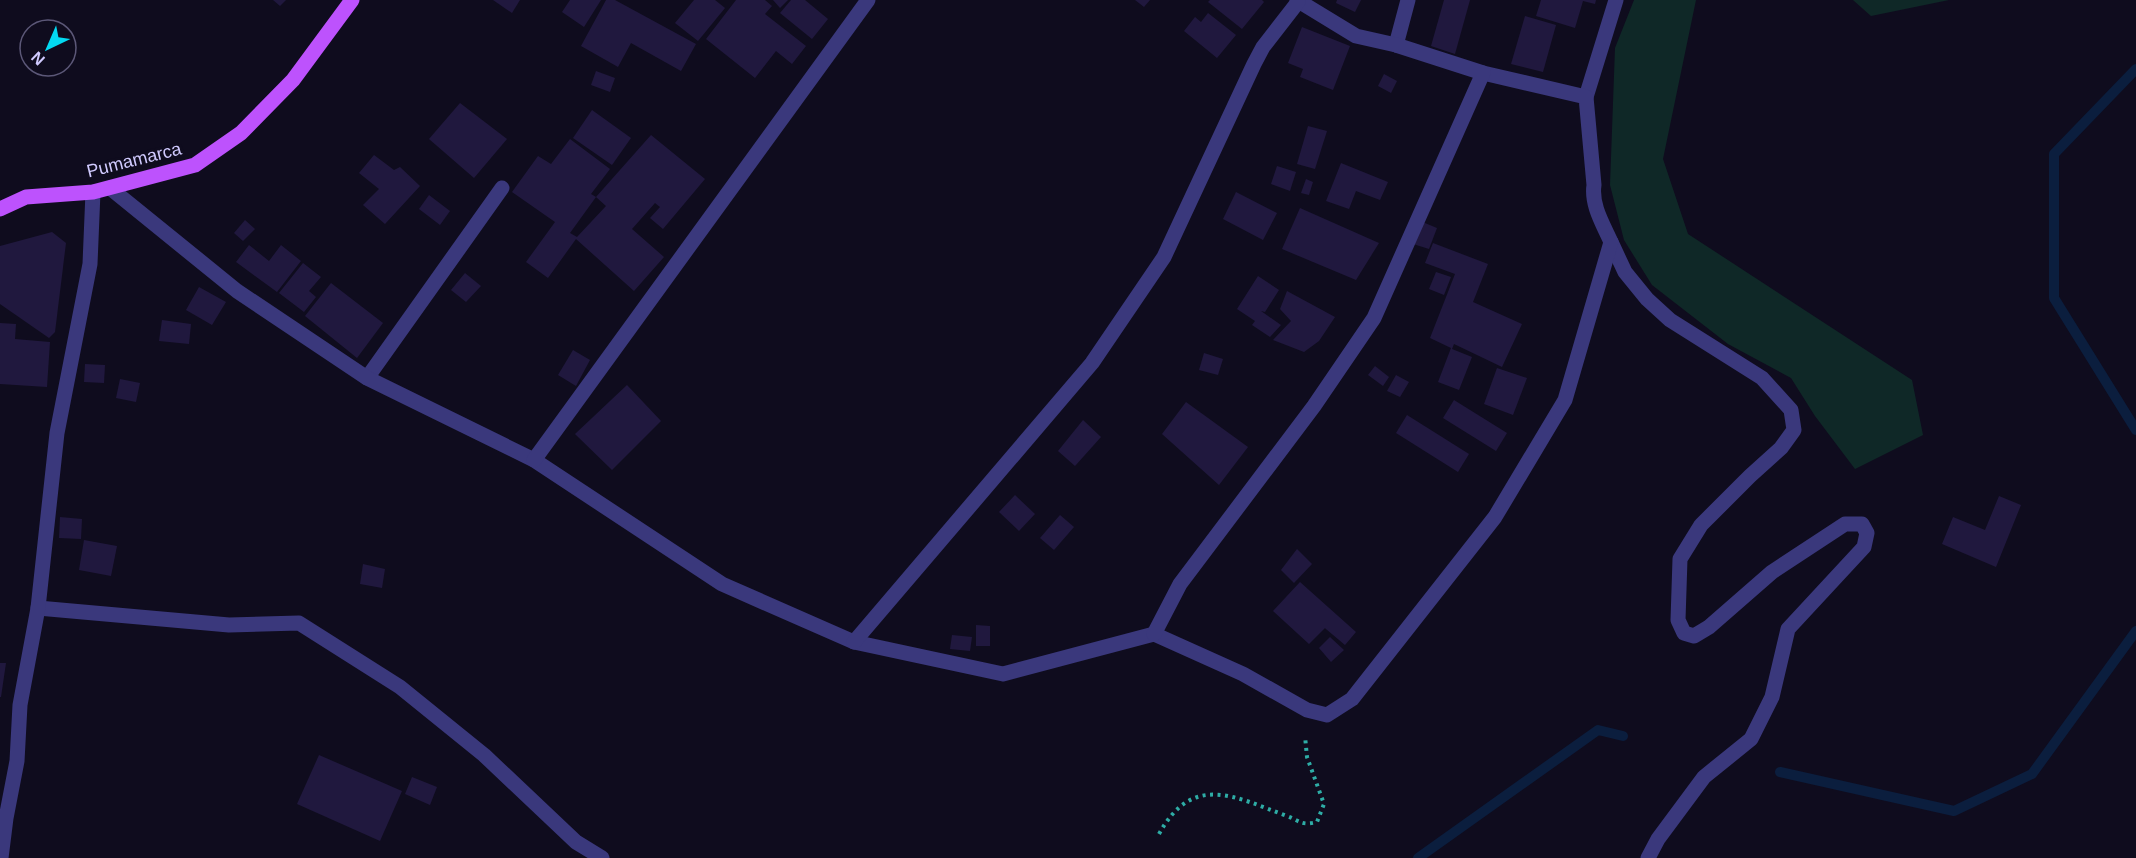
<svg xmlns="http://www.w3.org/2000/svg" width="2136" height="858" font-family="Helvetica,sans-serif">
<rect width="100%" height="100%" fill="#0f0c1e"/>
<g fill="#0f2827">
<path d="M1634,0H1696L1663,159L1688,234L1912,380L1923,435L1855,469L1815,416L1791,378L1728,344L1652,285L1624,240L1610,185L1615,48Z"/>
<path d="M1853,0H1949L1871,16Z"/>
</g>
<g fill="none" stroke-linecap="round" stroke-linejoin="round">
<g stroke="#0b1e3e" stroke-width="10">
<path d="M2136,69L2054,154V298L2136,430"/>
<path d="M1780,772L1954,811L2032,774L2136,631"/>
<path d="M1418,858L1598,730L1623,736"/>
</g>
</g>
<g fill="#20183e">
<path d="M273,0H286L280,6Z"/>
<path d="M493,0H520L512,13Z"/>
<path d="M570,0H601L584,27L562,12Z"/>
<path d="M606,0H615L696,44L681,71L631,43L618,67L581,46Z"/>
<path d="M694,0H715L725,8L698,41L675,23Z"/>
<path d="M736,0H765L772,6L765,14L806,46L792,64L776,51L755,78L706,39Z"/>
<path d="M773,0H788L780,8Z"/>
<path d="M791,0H805L828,19L812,39L780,13Z"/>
<path d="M1135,0H1150L1144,7Z"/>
<path d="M1210,0H1262L1264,2L1242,29L1208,2Z"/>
<path d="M1337,0H1361L1355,12L1336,3Z"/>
<path d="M1444,0H1470L1455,54L1431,46Z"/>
<path d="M1541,0H1596L1595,4L1583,1L1575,28L1536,16Z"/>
<path d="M1208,13L1236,35L1217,58L1184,31L1195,17L1201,22Z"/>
<path d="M1525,16L1556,25L1543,72L1511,64Z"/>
<path d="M1302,27L1350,46L1333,90L1300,77L1303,69L1288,63Z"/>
<path d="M596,71L615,78L610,92L591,85Z"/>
<path d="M1384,74L1397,81L1391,93L1378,86Z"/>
<path d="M460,103L507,139L474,178L429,139Z"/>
<path d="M592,110L631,138L612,165L573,138Z"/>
<path d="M1308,126L1327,131L1315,169L1297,164Z"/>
<path d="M651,135L705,179L663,229L650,218L660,207L655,203L632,229L664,257L634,291L576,239L548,278L526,262L555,222L512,192L538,156L551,164L570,139L610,169L591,194L596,197L570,233L577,237L606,206L596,197Z"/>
<path d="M374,155L394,170L400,167L420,186L385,224L363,205L379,189L359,173Z"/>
<path d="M1341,163L1388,182L1380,200L1356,191L1349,209L1326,201Z"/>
<path d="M1277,166L1296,172L1290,191L1271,184Z"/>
<path d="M1306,179L1313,182L1309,195L1301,193Z"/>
<path d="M1236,192L1277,213L1263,240L1223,219Z"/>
<path d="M429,195L450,211L440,225L419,209Z"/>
<path d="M1300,208L1379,243L1356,280L1282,249Z"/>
<path d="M245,220L255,229L243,241L234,233Z"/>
<path d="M1420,221L1437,228L1429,249L1413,244Z"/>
<path d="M52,232L66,243L55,332L49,338L0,304V246Z"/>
<path d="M1433,243L1488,264L1473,302L1522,324L1502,367L1454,344L1452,349L1472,357L1459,390L1438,382L1451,348L1430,338L1455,274L1425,263Z"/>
<path d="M249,245L269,261L281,245L301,261L277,292L236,262Z"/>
<path d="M303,263L321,277L309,291L316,297L304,312L279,293Z"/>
<path d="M1436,272L1451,277L1444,295L1429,289Z"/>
<path d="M465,273L481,286L466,302L451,290Z"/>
<path d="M1258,276L1279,290L1265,312L1261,311L1281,325L1270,337L1252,325L1255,321L1237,309Z"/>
<path d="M331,283L383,323L357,358L305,316Z"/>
<path d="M199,287L226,302L212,325L186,310Z"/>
<path d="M1287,291L1335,317L1319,341L1304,352L1273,340L1291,321L1280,309Z"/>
<path d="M162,320L191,324L189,344L159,341Z"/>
<path d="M0,323L16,324L15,339L50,342L47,387L0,384Z"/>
<path d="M573,350L590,360L576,386L558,375Z"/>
<path d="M1204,353L1223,359L1218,375L1199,370Z"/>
<path d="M85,364L105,365L104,383L84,382Z"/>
<path d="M1375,366L1389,377L1383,386L1368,375Z"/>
<path d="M1497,368L1527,378L1513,415L1484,404Z"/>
<path d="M1396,375L1409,382L1400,397L1387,391Z"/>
<path d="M120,379L140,383L136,402L116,398Z"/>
<path d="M627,385L661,421L612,470L575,434Z"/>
<path d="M1454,400L1507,433L1496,451L1443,418Z"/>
<path d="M1186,402L1248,447L1219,485L1162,434Z"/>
<path d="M1407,415L1469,454L1458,472L1396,433Z"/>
<path d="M1083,420L1101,437L1075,466L1058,451Z"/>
<path d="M1015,495L1035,514L1019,531L999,512Z"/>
<path d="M1999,496L2021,505L1996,567L1942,544L1953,517L1985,530Z"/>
<path d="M1060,515L1074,527L1054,550L1040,538Z"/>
<path d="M60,517L82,519L81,539L59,538Z"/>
<path d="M84,540L117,546L111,576L79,570Z"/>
<path d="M1297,549L1312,564L1294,583L1281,570Z"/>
<path d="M363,564L385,569L382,588L360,584Z"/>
<path d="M1300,582L1356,632L1345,645L1320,624L1325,628L1309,644L1273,611Z"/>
<path d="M976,625L990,626V646H976Z"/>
<path d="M952,635L972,637L970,651L950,649Z"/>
<path d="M1330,637L1344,650L1331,662L1319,648Z"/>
<path d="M0,663H6L1,697H0Z"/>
<path d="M319,755L402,791L380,841L297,804Z"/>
<path d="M412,777L437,787L430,805L405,794Z"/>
</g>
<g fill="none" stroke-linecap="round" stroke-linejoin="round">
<path stroke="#2eada6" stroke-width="4" stroke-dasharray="3 4.5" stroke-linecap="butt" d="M1159,834C1193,772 1235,797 1287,816C1300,821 1301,826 1317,822L1324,804L1307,757L1305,736"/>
<g stroke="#3a387c" stroke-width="15">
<path d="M1396,45L1408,0"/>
<path d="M1586,97L1616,0"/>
<path d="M1611,242L1625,272L1647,299L1670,320L1762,378L1791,410L1794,430L1781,448L1750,476L1701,525L1680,559L1678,620L1684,633L1694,636L1709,627L1772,572L1845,524H1862L1867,533L1864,547L1788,629L1772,697L1751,739L1704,777L1658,839L1648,858"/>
<path d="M367,378L502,188"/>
<path d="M38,608L229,625L299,623L400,687L484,755L576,842L602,858"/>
</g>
<g stroke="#3a387c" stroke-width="15">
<path d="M110,188L237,291L367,378L534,460L722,584L854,642L1003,674L1154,634L1243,674L1307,710L1327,715L1352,699L1495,517L1565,400L1611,242C1603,224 1591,205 1594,185L1586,97L1483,73"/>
<path d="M534,460L868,0"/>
<path d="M1154,634L1180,584L1314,406L1374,318L1483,73L1396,45L1356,36L1297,0"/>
<path d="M854,642L1092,363L1164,257L1254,64L1263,47L1298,2"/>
<path d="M1,858L6,818L17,761L20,705L38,608L57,433L90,264L93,192"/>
</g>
<path stroke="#bd52fd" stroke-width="15" d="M0,209L26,197L93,192L195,165L241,133L293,80L352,0"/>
</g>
<g text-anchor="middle" stroke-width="6" stroke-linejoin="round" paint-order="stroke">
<g font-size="18" fill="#d0cafe" stroke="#0f0c1e">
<text transform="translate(134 160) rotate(-14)" y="6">Pumamarca</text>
</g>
</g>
<g transform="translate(48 48) rotate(224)"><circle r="28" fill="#0f0c1e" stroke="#5c5878" stroke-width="1.5"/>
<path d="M0-4.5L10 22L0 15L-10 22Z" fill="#03d9f1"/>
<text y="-9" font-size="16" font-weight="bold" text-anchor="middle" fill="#d0cafe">N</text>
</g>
</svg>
